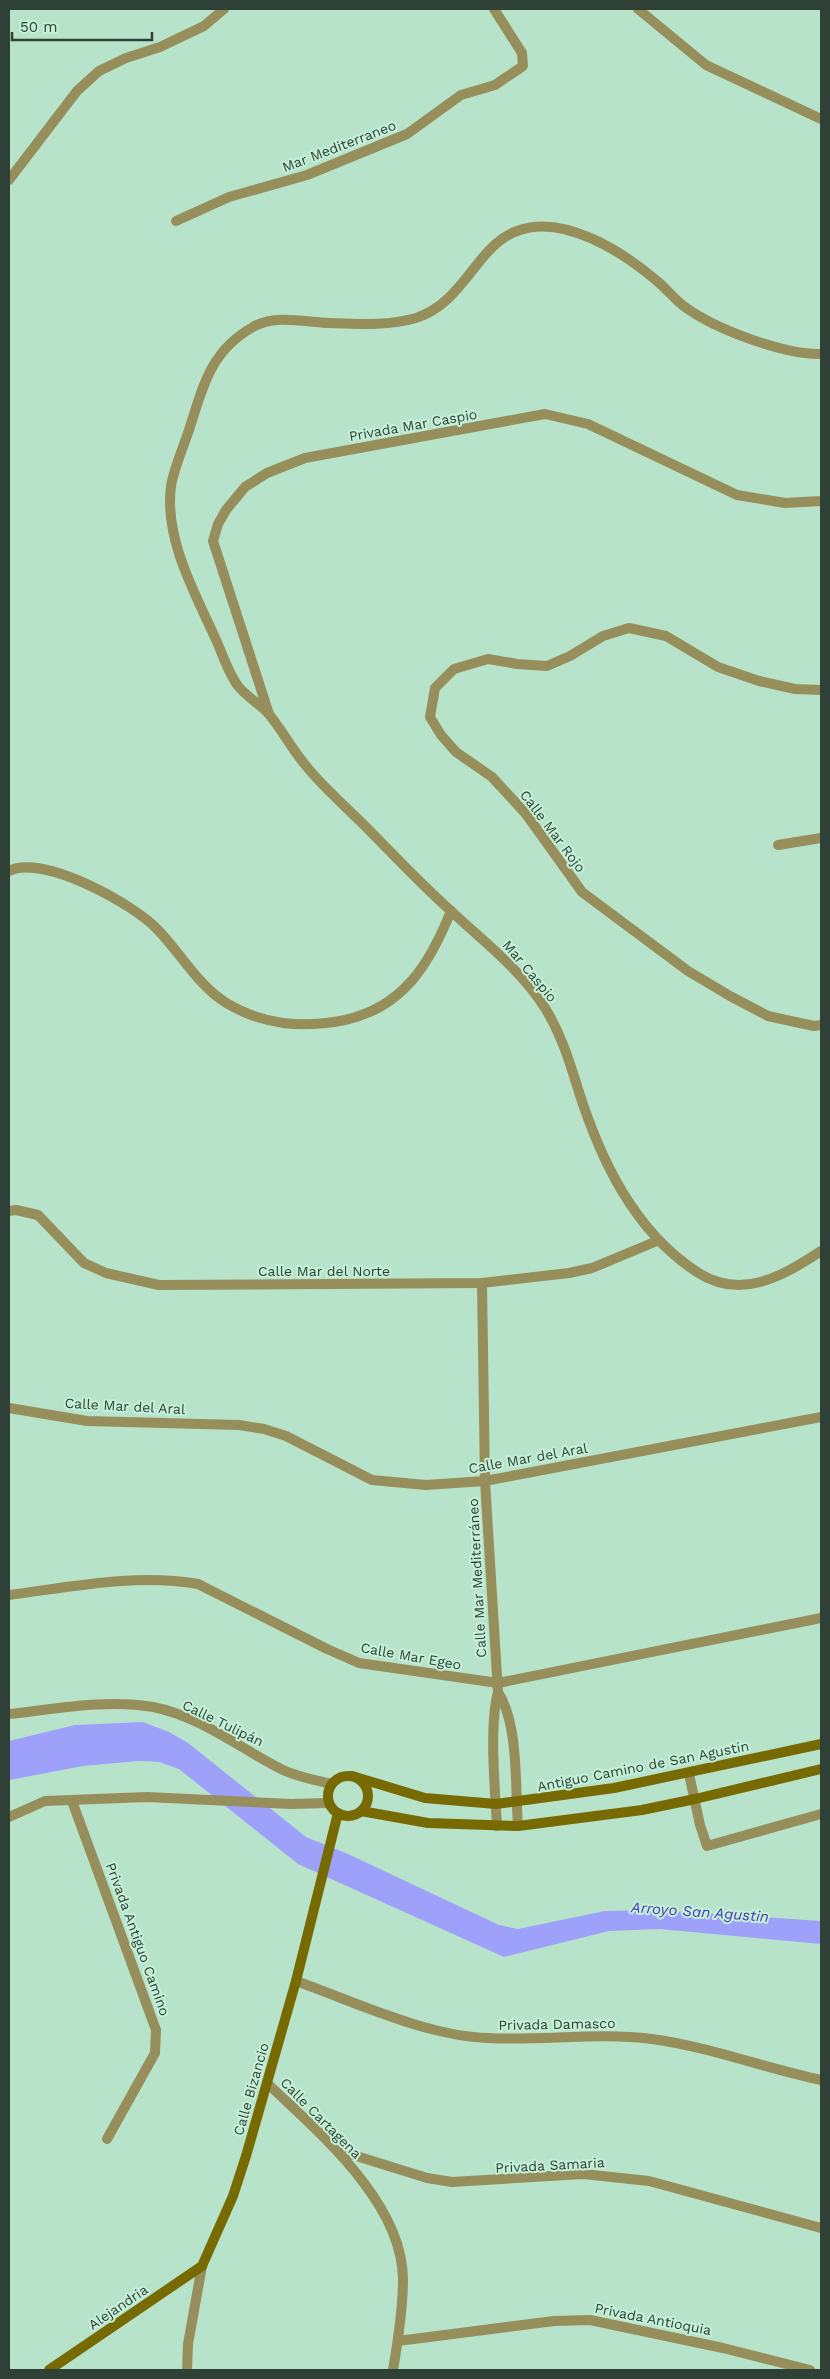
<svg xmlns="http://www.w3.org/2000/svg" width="830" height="2379" font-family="'Work Sans',sans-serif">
<rect width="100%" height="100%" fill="#b8e3cb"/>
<path fill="#9da1f9" d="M143,1722L169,1732L188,1743L306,1837L348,1854L499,1925L518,1929L605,1911L656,1910L821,1921V1944L659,1929L609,1931L504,1957L298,1864L179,1769L159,1762L139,1761L83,1766L9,1780V1741L75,1725Z"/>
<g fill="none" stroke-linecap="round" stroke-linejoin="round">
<path stroke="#968e5b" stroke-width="10" d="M689,1774L700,1825L707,1846L821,1814"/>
<g stroke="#968e5b" stroke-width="10">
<path d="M638,9L706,65L821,119"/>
<path d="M9,180L77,91L99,71L126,58L160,47L204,26L224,9"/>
<path d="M176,221L229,197L307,175L407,134L461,95L495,85L523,66L522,53L494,9"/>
<path d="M821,354C784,355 715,329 685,307C675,300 667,289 657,281C623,252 563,213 517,231C476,246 465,302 416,318C389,326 357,324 329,323C304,322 275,314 253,327C210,351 203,387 189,430C183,448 174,468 171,486C164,540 196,595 217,642C223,656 229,674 238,686C246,696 258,703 267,712C282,729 292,750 307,767C323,787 343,804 361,822C391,852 420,883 451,911C484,942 520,969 545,1008C561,1034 569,1060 578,1089C600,1159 634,1231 697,1272C741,1301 783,1276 821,1251"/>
<path d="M821,690L795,689L759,681L718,667L666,636L629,628L603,636L570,656L547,666L517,664L488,659L454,669L435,688L430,717L441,735L456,752L492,777L526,814L582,892L688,971L730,996L768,1016L814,1026L821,1025"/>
<path d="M269,714L213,541L218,524L226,510L245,487L267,473L305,458L545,414L588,424L737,495L785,503L821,501"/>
<path d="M778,845L821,838"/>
<path d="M9,871C43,854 134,904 158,930C182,955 198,986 228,1004C266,1026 303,1028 345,1020C404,1007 430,963 451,911"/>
<path d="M9,1211L16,1210L38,1215L84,1263L106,1273L159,1285L482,1283L569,1273L592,1268L657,1241"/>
<path d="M482,1283L485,1481L498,1692C489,1726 495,1789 497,1826"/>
<path d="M9,1408L87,1421L239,1425L264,1429L286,1436L372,1480L426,1485L485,1481L821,1417"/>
<path d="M9,1595C71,1587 136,1573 198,1584L327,1649L359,1663L498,1683L821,1618"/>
<path d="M498,1692C519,1725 515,1786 518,1826"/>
<path d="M9,1714C56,1709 106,1699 153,1707C200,1716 241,1749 283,1770C298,1777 315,1780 331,1784"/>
<path d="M72,1801L156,2030L155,2053L107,2139"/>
<path d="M9,1817L45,1801L147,1797L291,1804L329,1803"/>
<path d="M296,1981C355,2002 426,2036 488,2038C543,2041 597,2032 652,2039C710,2047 764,2068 821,2080"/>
<path d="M267,2083C318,2132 402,2201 403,2279C403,2309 398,2341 393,2370"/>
<path d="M337,2150L427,2178L452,2182L583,2174L649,2181L821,2228"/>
<path d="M398,2341L554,2321L590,2320L723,2348L810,2370"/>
<path d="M187,2370L188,2344L202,2266"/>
</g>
<g stroke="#786a03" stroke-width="10">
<path d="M352,1776L425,1798L496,1804L614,1788L821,1744"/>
<circle cx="348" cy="1796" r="20"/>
<path d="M361,1811L428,1823L518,1826L642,1810L695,1799L821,1769"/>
<path d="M49,2370L202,2266L233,2196L246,2156L296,1981L338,1813"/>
</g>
</g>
<g text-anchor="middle" stroke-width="4" stroke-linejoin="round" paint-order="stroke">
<g font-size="14" fill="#2f4137" stroke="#c5f0d8">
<text transform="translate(339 146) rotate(-21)" y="5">Mar Mediterraneo</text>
<text transform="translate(413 425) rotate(-10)" y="5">Privada Mar Caspio</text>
<text transform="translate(553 831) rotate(53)" y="5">Calle Mar Rojo</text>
<text transform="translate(530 971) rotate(50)" y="5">Mar Caspio</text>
<text x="324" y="1276">Calle Mar del Norte</text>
<text transform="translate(125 1406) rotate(3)" y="5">Calle Mar del Aral</text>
<text transform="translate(528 1458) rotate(-10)" y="5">Calle Mar del Aral</text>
<text transform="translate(477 1578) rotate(-93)" y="5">Calle Mar Mediterráneo</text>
<text transform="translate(411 1656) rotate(10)" y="5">Calle Mar Egeo</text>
<text transform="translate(223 1723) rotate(26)" y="5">Calle Tulipán</text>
<text transform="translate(643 1766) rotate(-11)" y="5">Antiguo Camino de San Agustín</text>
<text transform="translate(138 1939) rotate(70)" y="5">Privada Antiguo Camino</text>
<text transform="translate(557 2024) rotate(-1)" y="5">Privada Damasco</text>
<text transform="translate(251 2089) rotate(-74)" y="5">Calle Bizancio</text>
<text transform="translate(321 2118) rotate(45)" y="5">Calle Cartagena</text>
<text transform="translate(550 2165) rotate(-3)" y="5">Privada Samaria</text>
<text transform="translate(118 2307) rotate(-34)" y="5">Alejandria</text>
<text transform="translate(653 2319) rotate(11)" y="5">Privada Antioquia</text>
</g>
<g font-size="15" font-style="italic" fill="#4636b4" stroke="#c5f0d8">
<text transform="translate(700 1912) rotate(4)" y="5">Arroyo San Agustin</text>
</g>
</g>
<rect width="830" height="2379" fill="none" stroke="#2f4137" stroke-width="20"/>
<path d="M12 32v8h140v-8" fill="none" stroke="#2f4137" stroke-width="2.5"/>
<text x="20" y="32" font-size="15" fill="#2f4137" stroke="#c5f0d8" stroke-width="4" paint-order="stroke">50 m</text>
</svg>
